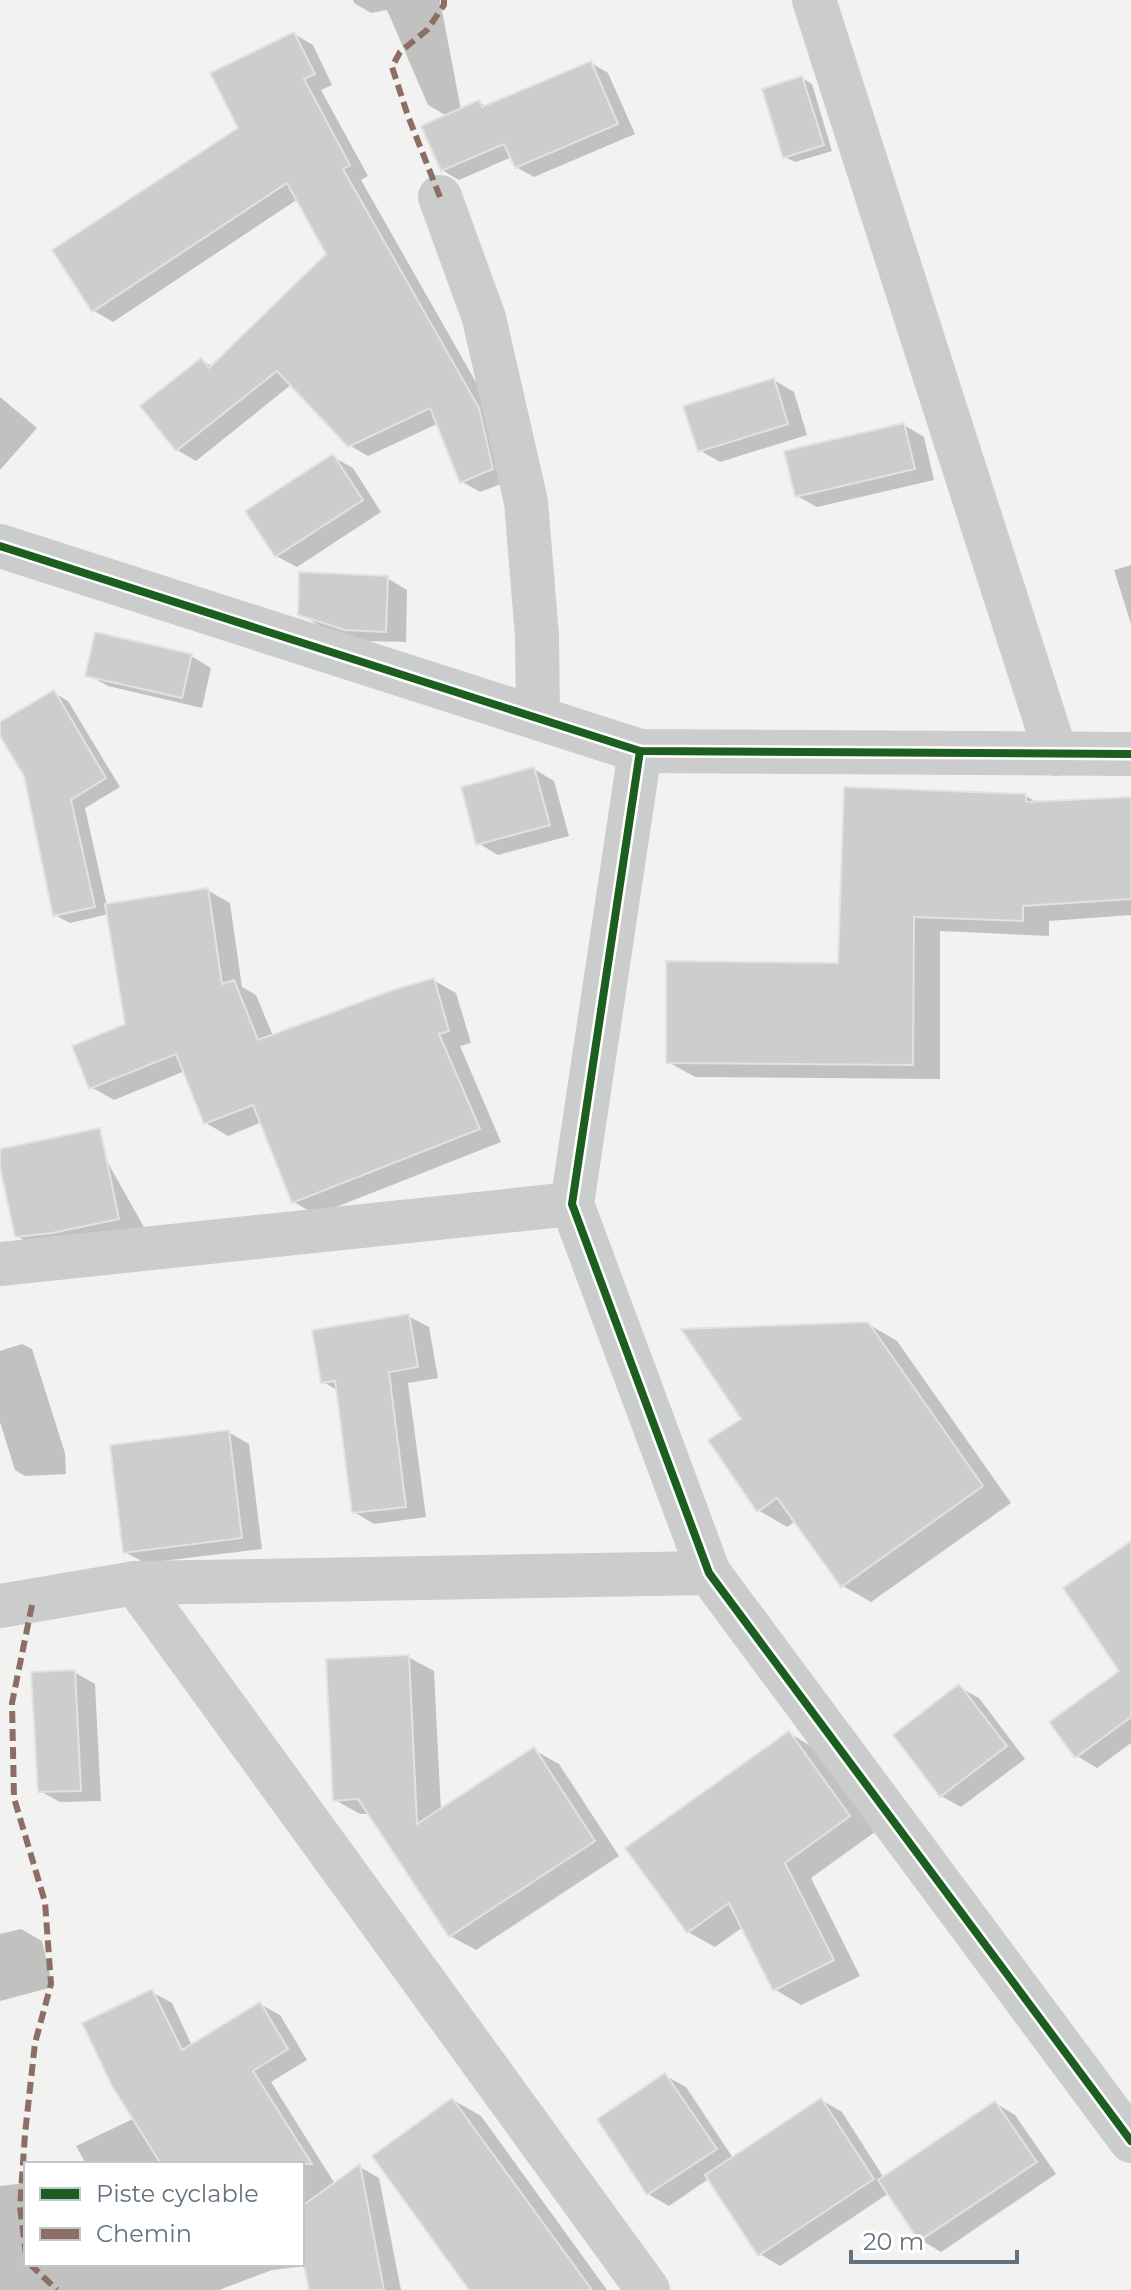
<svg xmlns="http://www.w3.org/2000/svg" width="1131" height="2290" font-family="Montserrat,sans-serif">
<rect width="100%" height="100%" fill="#f2f2f1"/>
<g fill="#0003">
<path d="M353,0H440L461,110L479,102L487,107L591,63L608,73L635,134L534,177L516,167L512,157L459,180L442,170L447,116L428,105L387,10L371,13L354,3Z"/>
<path d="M294,34L313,45L332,85L321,90L368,176L361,180L498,421L511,480L480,492L461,481L437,424L368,456L349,445L292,384L196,461L177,450L201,360L213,367L328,255L298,199L113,322L94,311L240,128Z"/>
<path d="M802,78L812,84L832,151L795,162L785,157Z"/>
<path d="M774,380L794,392L807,435L720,462L699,450Z"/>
<path d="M0,397L37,428L0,470Z"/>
<path d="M904,425L924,437L934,480L817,507L797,496Z"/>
<path d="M333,457L353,468L381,512L297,567L276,556Z"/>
<path d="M1131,565V624L1114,570Z"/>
<path d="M387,578L407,590L406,642L367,641L320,626L300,614Z"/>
<path d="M191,656L211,668L202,708L108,686L88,675Z"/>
<path d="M54,693L68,701L120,787L85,808L107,906L207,890L230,903L242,987L256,995L273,1036L433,980L456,993L471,1043L460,1046L501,1142L316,1215L294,1202L262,1122L228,1136L206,1123L185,1071L114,1100L91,1087L127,1025L109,914L70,923L55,915L26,776L0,733V725Z"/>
<path d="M534,769L554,781L569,836L498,855L478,843Z"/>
<path d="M1026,796L1039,804L1131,799V915L1049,921V936L940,931V1079L695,1077L668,1062L840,965Z"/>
<path d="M99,1147L145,1229L37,1248L17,1236L0,1151Z"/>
<path d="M408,1316L429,1327L438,1378L408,1383L426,1517L374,1524L354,1512L339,1391L323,1382Z"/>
<path d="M868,1324L897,1341L1011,1503L871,1602L843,1586L796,1521L787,1527L758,1510L744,1419Z"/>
<path d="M22,1344L32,1349L65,1453L66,1474L25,1476L15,1470L0,1422V1351Z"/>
<path d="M228,1432L249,1444L262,1549L145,1563L125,1552Z"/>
<path d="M1131,1544V1743L1097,1768L1077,1756L1121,1672Z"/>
<path d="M408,1657L434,1671L441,1811L534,1750L559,1764L619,1856L476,1950L450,1936L370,1814H360L335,1800Z"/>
<path d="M74,1672L95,1684L101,1801L60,1802L40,1791Z"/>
<path d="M959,1687L979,1698L1025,1759L961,1807L941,1796Z"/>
<path d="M789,1733L816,1749L875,1832L811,1878L860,1976L801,2005L774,1989L743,1927L715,1947L688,1932Z"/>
<path d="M21,1929L42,1941L53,1987L0,2001V1934Z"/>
<path d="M152,1992L172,2003L192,2046L260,2004L280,2015L307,2060L271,2082L335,2184L360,2167L379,2178L401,2290H311L306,2266L272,2270L219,2290H0V2186L26,2183V2264H302V2164H86L76,2146L152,2110Z"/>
<path d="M666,2076L686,2087L733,2158L821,2100L842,2112L884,2178L995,2103L1015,2115L1056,2174L941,2252L921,2240L889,2193L780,2266L760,2254L710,2178L669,2206L648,2194Z"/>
<path d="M453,2100L481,2116L607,2290H471Z"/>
</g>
<g fill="#cccdcd" stroke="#e2e2e0" stroke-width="2">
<path d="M294,32L315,74L304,79L350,165L343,169L479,408L493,469L460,483L430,408L348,447L277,371L176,451L140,406L201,358L209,368L326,254L287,183L92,312L52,250L238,128L210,73Z"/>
<path d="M591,61L618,124L515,168L504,144L441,171L421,126L479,100L482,107Z"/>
<path d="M802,76L824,145L783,158L762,89Z"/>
<path d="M774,378L788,424L698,452L683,406Z"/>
<path d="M904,423L915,469L795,497L784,451Z"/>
<path d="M333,454L363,500L275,557L245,511Z"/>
<path d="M299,572L388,576L386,632L345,630L298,615Z"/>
<path d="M95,632L192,654L182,698L85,676Z"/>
<path d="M54,690L106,778L71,800L95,907L53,916L24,776L0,736V722Z"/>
<path d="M534,767L550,825L476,845L461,787Z"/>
<path d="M844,787L1026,794V802L1131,797V899L1023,906V921L914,917L913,1065L666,1063V961L838,963Z"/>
<path d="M208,888L222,984L234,980L258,1040L393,990L434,978L449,1031L439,1034L480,1129L292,1203L253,1105L204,1124L176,1054L89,1089L72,1046L125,1024L105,904Z"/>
<path d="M100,1128L119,1219L52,1233L15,1237L0,1167V1149Z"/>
<path d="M409,1314L418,1367L389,1372L406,1507L352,1513L335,1381L321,1383L312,1330Z"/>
<path d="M868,1322L983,1486L841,1587L777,1498L757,1512L708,1440L741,1419L681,1329Z"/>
<path d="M229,1430L242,1538L123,1553L110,1445Z"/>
<path d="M1131,1541V1717L1075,1758L1049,1722L1119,1671L1063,1588Z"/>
<path d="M409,1655L417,1824L534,1747L595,1841L449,1937L358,1799L333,1801L326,1659Z"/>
<path d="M75,1670L81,1791L38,1792L31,1672Z"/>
<path d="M959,1684L1007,1746L940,1797L893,1735Z"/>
<path d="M789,1731L850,1816L785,1863L834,1960L773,1991L729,1903L687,1933L625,1848Z"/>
<path d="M152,1989L182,2050L260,2002L288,2049L253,2071L312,2164H161L112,2086L82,2023Z"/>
<path d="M665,2073L717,2149L647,2195L597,2119Z"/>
<path d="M452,2098L592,2290H469L372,2156Z"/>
<path d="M821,2098L874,2179L758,2256L705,2175Z"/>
<path d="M995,2101L1037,2162L919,2241L878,2180Z"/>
<path d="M360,2164L384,2290H309L302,2255V2206Z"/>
</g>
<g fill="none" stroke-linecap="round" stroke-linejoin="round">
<g stroke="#cbcccc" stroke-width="44">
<path d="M814,0L1056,754"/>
<path d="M440,197L484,318L526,502L537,636L538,718"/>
<path d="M0,546L640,751L1131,754"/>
<path d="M640,751L572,1204L709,1573L1131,2141"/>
<path d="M0,1264L572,1204"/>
<path d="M135,1583L648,2290"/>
<path d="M0,1606L135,1583L709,1573"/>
</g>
<g stroke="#8d6e63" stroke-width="6" stroke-dasharray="12 6" stroke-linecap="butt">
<path d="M440,197L408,116L392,67L400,52L427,30L444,5V0"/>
<path d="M26,2255L20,2207L25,2134L35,2043L51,1984L45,1902L14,1798L12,1703L33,1600"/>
<path d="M30,2264L57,2290"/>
</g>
<g stroke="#fff" stroke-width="13">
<g id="cycleway">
<path d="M0,546L640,751L1131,754"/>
<path d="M640,751L572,1204L709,1573L1131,2141"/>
</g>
</g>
<use href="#cycleway" stroke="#1b5e20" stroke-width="8"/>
</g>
<rect x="24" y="2162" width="280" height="104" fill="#ffffff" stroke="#c1c6cc" stroke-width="2"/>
<rect x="40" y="2188" width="40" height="12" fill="#1b5e20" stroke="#c1c6cc" stroke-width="2"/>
<text x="96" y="2202" font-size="24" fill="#64717f">Piste cyclable</text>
<rect x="40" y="2228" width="40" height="12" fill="#8d6e63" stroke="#c1c6cc" stroke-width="2"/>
<text x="96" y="2242" font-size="24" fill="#64717f">Chemin</text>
<path d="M851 2250v12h166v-12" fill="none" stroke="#64717f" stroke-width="4"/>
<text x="863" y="2250" font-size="24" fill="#64717f" stroke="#ffffff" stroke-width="6" paint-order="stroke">20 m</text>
</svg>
